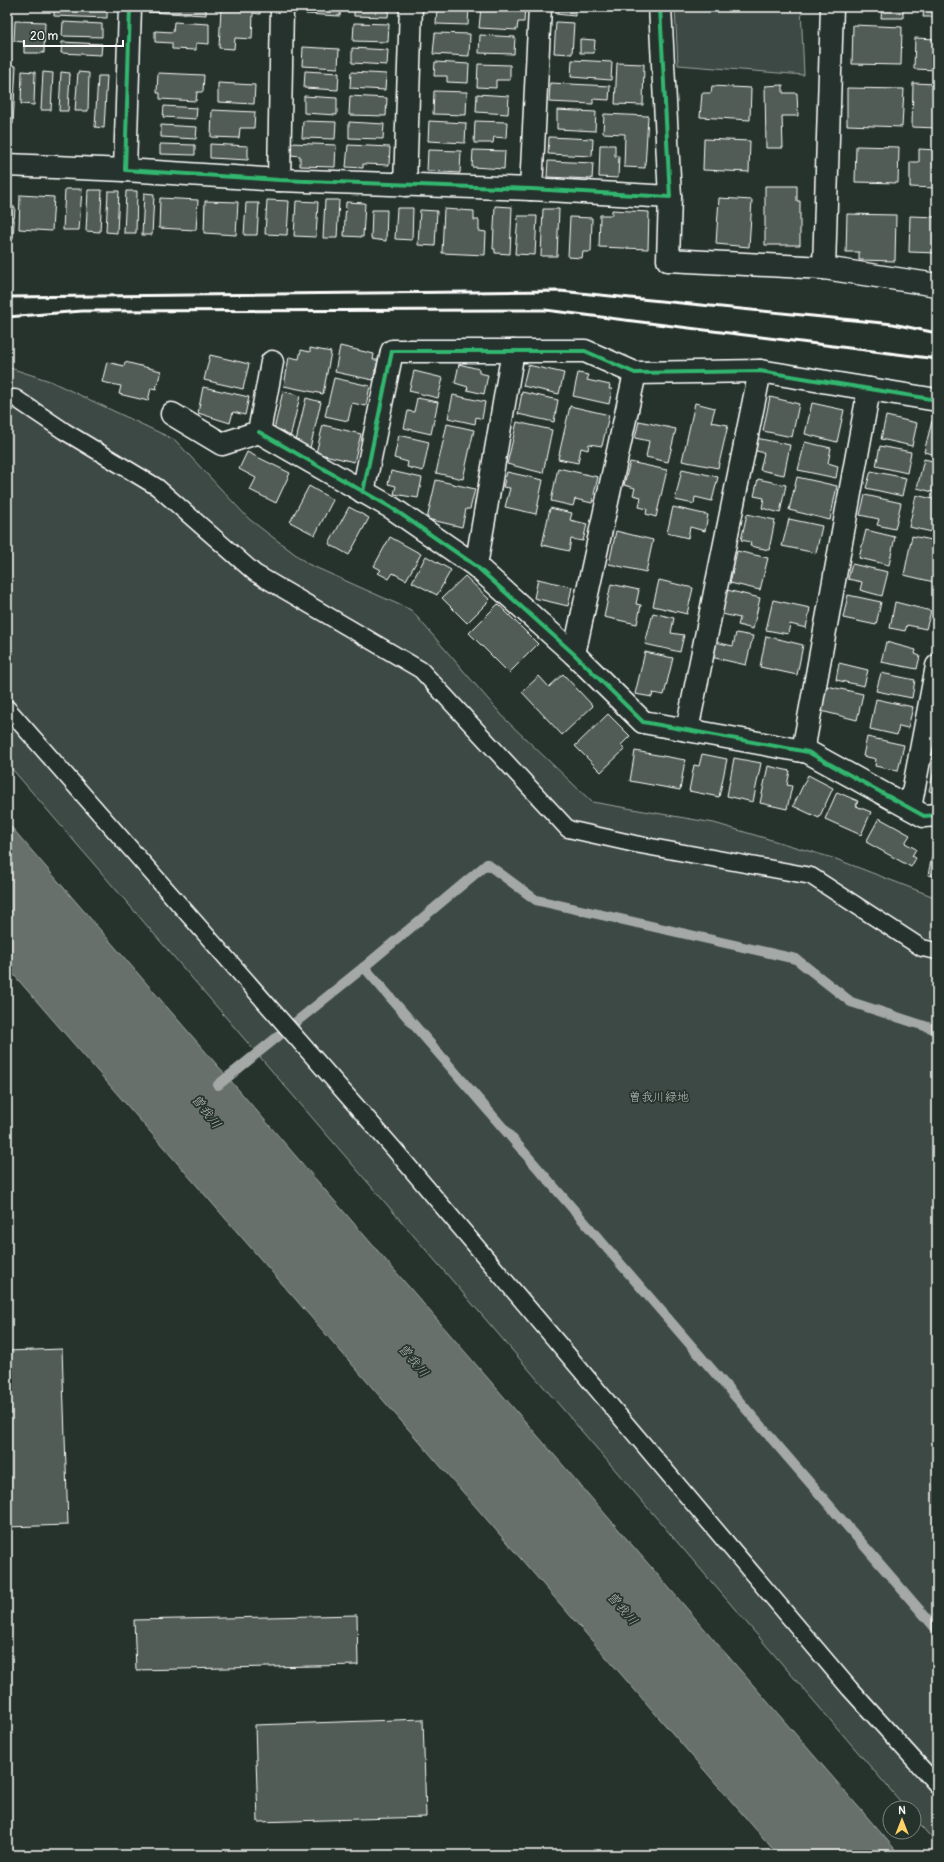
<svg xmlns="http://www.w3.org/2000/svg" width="944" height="1862" font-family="Pangolin,'Klee One',sans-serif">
<rect width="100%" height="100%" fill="#26332d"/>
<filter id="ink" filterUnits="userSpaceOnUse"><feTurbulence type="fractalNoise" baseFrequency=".025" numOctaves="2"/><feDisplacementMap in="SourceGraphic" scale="8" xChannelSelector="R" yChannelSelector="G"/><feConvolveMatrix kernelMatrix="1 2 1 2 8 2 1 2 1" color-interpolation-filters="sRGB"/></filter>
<g filter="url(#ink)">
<g fill="#3e4944" stroke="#9ea4a2">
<path d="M675,7H801L804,75L678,65Z"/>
<path d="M7,367L50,381L175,440L249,519L308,564L411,610L507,721L592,802L714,823L836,859L937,898V1844L914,1818V1808H906L7,763Z"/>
</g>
<path fill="#67706c" stroke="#a4a9a7" d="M7,822L900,1855H778L7,967Z"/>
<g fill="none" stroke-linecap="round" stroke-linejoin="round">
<g stroke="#a4a9a7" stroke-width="10">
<path d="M937,1030L851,1002L796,959L536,900L487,864L364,967L937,1630"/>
<path d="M218,1085L364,967"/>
</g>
</g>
<g fill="#515c57" stroke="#fff">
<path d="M54,7H107V18L54,16Z"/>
<path d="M148,7H206V15L148,12Z"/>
<path d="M221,7L260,8V14L253,13L252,39L235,38L234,49L219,48Z"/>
<path d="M306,7H341L340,16L306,14Z"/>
<path d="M354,7H389L388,17L354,16Z"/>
<path d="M437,7H469L468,25L436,24Z"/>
<path d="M481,7H525L524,22H518L517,30L479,28Z"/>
<path d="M556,7H575V16L556,14Z"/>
<path d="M601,7H620V11L600,10Z"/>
<path d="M882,7H903V18H881Z"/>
<path d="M919,7H937V17H923L924,10H919Z"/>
<path d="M15,21L45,22L44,53H24V42L14,41Z"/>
<path d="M63,22L102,24V37L62,36Z"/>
<path d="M174,22L209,24V44L196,43V50L172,49V43L155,42V31L173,32Z"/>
<path d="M556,22L574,23L572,54L554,53Z"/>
<path d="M354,23L389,24L388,42L353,41Z"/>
<path d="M853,25L902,27L901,65L852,64Z"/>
<path d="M435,33L470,34L469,56L433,54Z"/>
<path d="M480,35L515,37L514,54L479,53Z"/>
<path d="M915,38L937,39V70L914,69Z"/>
<path d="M580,39L595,40L594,53H580Z"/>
<path d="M62,42L102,44L101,55L61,53Z"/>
<path d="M303,47L339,49L338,68L302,66Z"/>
<path d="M352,48L388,50L387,65L352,63Z"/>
<path d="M572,60L612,62L611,80L571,77Z"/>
<path d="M435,62L469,64L468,83L447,82V76H434Z"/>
<path d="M617,63L644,64L643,105L615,104Z"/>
<path d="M478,64L510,65V80H496V88L477,87Z"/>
<path d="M7,65L16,66L13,124H7Z"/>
<path d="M22,71L35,72L34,105L21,104Z"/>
<path d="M305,71L339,73L338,90L304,88Z"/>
<path d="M43,72L53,73L51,110H41Z"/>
<path d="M61,72L70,73L68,111H59Z"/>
<path d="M78,72L89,73L88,111H75Z"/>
<path d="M351,72L386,74L385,90L350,88Z"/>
<path d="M158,73L204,75L203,92H197L196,101L160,99V93H157Z"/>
<path d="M98,76H107L104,128L95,127Z"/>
<path d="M218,83L255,85L254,104L218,102Z"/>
<path d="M550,83L610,86L609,100L593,99V104L549,102Z"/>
<path d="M913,83L937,84V128L912,127Z"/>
<path d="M783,85V93H797L798,116H782L783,148H766L765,86Z"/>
<path d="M712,86L751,88L750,120L700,117L702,93H711Z"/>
<path d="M847,88L904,89L902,127L847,125Z"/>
<path d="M434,91L467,92L466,115L433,114Z"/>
<path d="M477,94L509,96L508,114L476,112Z"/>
<path d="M304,96L337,98V115L304,113Z"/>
<path d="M350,96L387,98L386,116L349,115Z"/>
<path d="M164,106L197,108L196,119L163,117Z"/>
<path d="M212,110L255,112L254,128H240L239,138L211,137Z"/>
<path d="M557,110L596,112L595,131L557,129Z"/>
<path d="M604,114L648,116L645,168L624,167L625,134L603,133Z"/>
<path d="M303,121L336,122L335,139L302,138Z"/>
<path d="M429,121L466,123L465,143L428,141Z"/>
<path d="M475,121L507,122L506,138L494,137L493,143H474Z"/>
<path d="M349,122L384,124L383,139L349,138Z"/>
<path d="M161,125L197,127L196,139L161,137Z"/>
<path d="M549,137L593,139L592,156L548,154Z"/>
<path d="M704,139L750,141L749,172L703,170Z"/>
<path d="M291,143L336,145L335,167L300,166V156L291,155Z"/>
<path d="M160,144L195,145V155L160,154Z"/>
<path d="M210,144L248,146V160L210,158Z"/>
<path d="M348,145L390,147L389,165L363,164V168L346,167Z"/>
<path d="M600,145H615V156H619L618,178L599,177Z"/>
<path d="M856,146L899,147L898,183L855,182Z"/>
<path d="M919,149L937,150V188L910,187V162H919Z"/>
<path d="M428,150L461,151L460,173L427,171Z"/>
<path d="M473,150L505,151L504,169L472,167Z"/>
<path d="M548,161L593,163L592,179L547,177Z"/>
<path d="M765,186H797V201H800V245H765Z"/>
<path d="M65,189H82L79,230H63Z"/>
<path d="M88,190H102L100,232L86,231Z"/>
<path d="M108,191H119L117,233L106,232Z"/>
<path d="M126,191H137L136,233H124Z"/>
<path d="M144,193L154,194L152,235H142Z"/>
<path d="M20,195L54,197L52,231L19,229Z"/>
<path d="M160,198L198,200L196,230L159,228Z"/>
<path d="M719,198L752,200L749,247L716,244Z"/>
<path d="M267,200L289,201L287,235L265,234Z"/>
<path d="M325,200H339L337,238H323Z"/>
<path d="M205,201L238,202L236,235L204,233Z"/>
<path d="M296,201L318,202L316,237L294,236Z"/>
<path d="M346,202L365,203L363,237L344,236Z"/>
<path d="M246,203H259L257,235H244Z"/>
<path d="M495,206L512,207L510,254L495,253V249H493Z"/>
<path d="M7,207H15L13,239H7Z"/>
<path d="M397,208H413L412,240L395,239Z"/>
<path d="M444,209L474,211V220H479V231L486,232L485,255L442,253Z"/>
<path d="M543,209H559L557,256H541Z"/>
<path d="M372,210H387L386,241L371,239Z"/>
<path d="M420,210L437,211L435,246L418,245Z"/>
<path d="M612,210L649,212L648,249L599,247L600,215H612Z"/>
<path d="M847,214L896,215L895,261L859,260V252H846Z"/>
<path d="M518,216H537L535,255L515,254Z"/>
<path d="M910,216L937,217V253L909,252Z"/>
<path d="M570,217L592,218L591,252H583L582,258L568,257Z"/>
<path d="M340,346L374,354L373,360H378L373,380L335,372Z"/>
<path d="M310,348L331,352L323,394L284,386L289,357L299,359L301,350L310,352Z"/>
<path d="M210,355L249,364L243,389L204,380Z"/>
<path d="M107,362L124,366L125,362L161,371L156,389L151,388L148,401L119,394L121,386L102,382Z"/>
<path d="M459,364L479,369V373L488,375L484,394L467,390L468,387L455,383Z"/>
<path d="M528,365L564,373L559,394L523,386Z"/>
<path d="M414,371L443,378L438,398L409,391Z"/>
<path d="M578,373L589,375L587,380L610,385L609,389H612L609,404L573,396Z"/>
<path d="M334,378L370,386L366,406L352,403L348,421L325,416Z"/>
<path d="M203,387L249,397L245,415L233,412L230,423L198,413Z"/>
<path d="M283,391L300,396L290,438L273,434Z"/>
<path d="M522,392L558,400L554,422L518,414Z"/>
<path d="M453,395L485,402L482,419L476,417L475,424L448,418Z"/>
<path d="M770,397L799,404L792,437L763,431Z"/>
<path d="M306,398L321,402L310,448L295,445Z"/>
<path d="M417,398L438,402L431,434L404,428L408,411L414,412Z"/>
<path d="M695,403L715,408L711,422L728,425L718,468L682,461Z"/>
<path d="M812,403L844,410L837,442L805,434Z"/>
<path d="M570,406L609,415L602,446L589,444L588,450L581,448L578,463L558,459Z"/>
<path d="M886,416L917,423L912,446L881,439Z"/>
<path d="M639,421L676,429L668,462L646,457L649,441L635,438Z"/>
<path d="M932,421L937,422V455L924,452Z"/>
<path d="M517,422L552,430L543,473L507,464Z"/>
<path d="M447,424L474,430L463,479L436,473Z"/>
<path d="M323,425L361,434L354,462L316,453Z"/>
<path d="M399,435L429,442L423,471L407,467L408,462L394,458Z"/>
<path d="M756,438L790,445L784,475L760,470L764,453L753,450Z"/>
<path d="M805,442L831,448L828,463L838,466L836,478L798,470Z"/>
<path d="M880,446L911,452L907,473L876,466Z"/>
<path d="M247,452L290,473L276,503L250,490L256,478L239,469Z"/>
<path d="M924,459L937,462V493L917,488Z"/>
<path d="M630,462L667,470L656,517L646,514L647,509L639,507L641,497L633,495L635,488L624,485Z"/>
<path d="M558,468L598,477L592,503L575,499L573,506L551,501Z"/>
<path d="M682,469L718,477L712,501L695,497L694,504L675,500Z"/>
<path d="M391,471L422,478L418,498L394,494L396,486L388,484Z"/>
<path d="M871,471L906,478L902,496L866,488Z"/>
<path d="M507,472L543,480L536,514L505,507L510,488L503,487Z"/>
<path d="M797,477L837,486L830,520L789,510Z"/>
<path d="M758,479L786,485L780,513L762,508L764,498L754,496Z"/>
<path d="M436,480L475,489L470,509H466L462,527L427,519Z"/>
<path d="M309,486L333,500L315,535L290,522Z"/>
<path d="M865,495L901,503L895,529L877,525L879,519L860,515Z"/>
<path d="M916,495L937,500V533L909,527Z"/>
<path d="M349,507L369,518L349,555L329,544Z"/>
<path d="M673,507L708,515L705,531L690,527L688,538L667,533Z"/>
<path d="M550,508L572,513L570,520L587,524L583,541L571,539L569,551L542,545Z"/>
<path d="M747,514L775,520L769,550L750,546L751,542L741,540Z"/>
<path d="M789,519L822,526L816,553L782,546Z"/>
<path d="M866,530L895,537L889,565L859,558Z"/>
<path d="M616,531L653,540L646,572L609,564Z"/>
<path d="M912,536L937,541V569L934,582L904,575Z"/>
<path d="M390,537L421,554L406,580L393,573L389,579L378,573L381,570L374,566Z"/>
<path d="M737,551L768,558L760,590L730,583Z"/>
<path d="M426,556L451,570L437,595L412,582Z"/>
<path d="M852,564L888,572L882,596L860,590L862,582L848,579Z"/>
<path d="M465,576L490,600L467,623L442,598Z"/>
<path d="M538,579L572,587L568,606L534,598Z"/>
<path d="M659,580L693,588L687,614L653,606Z"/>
<path d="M611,584L639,590L636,604L641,605L637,624L604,617Z"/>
<path d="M727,590L760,598L753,629L738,625L740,618L722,614Z"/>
<path d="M848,595L881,602L876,625L843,618Z"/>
<path d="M773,600L810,608L806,628L790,624L788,634L766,630Z"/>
<path d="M895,602L931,611L926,629L907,625L905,631L890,628Z"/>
<path d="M498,604L538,644L509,673L469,633Z"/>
<path d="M653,613L674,618L671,633L684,635L680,652L645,644Z"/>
<path d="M736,633L753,636L746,665L711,657L715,642L733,646Z"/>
<path d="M766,636L803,645L797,675L760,667Z"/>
<path d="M886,642L916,650L915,654L920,656L917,669L881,662Z"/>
<path d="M645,652L673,658L664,695L653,693L652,697L635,694Z"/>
<path d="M839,663L868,670L864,686L836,680Z"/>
<path d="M881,673L915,680L912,698L876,691Z"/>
<path d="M563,674L593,706L562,735L522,692L539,676L549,687Z"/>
<path d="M827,686L863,694L857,720L821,711Z"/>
<path d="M876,699L913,707L908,728L899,726L897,735L870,729Z"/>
<path d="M608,714L630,736L621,745L625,749L601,772L575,746Z"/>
<path d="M867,737L904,745L898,771L875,766L876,759L863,756Z"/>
<path d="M635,751L685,760L680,790L630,781Z"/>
<path d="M702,754L727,759L719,797L689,791L694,765L699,766Z"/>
<path d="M734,758L761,763L753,802L727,796Z"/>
<path d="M937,758V793L929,791Z"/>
<path d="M768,766L790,771L787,785L792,786L787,809L760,803Z"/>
<path d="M808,775L833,788L819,818L793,806Z"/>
<path d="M837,792L858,801L856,806L871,812L861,835L825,819Z"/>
<path d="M879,818L910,835L905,843L916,849L912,856L916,858L911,867L866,842Z"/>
<path d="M937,833V877L928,875Z"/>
<path d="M62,1349L68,1525L7,1527V1351Z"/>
<path d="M357,1615L358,1665L136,1670L134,1620Z"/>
<path d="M423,1719L426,1817L258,1822L255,1725Z"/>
</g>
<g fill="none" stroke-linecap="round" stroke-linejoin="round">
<g stroke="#fff" stroke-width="19">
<g id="service">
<path d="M7,398H15L64,431L157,487L255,573L421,670L568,829L635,844L811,876L922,948L937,951"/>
<path d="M7,708L394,1149L850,1689L937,1785"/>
</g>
</g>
<g stroke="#fff" stroke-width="25">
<g id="minor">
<path d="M130,7L125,170L279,180L531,189L670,197L660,7"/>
<path d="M7,165L125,170"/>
<path d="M279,180L282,7"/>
<path d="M405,185L411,7"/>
<path d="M531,189L540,7"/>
<path d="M670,197L668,260L824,268L937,285"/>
<path d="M824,268L832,7"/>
<path d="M172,414L222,444L259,432L272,362"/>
<path d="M259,432L392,508L476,566L574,654L643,722L808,752L924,816L937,815"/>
<path d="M363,492L392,351H585L635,373L760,371L937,400"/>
<path d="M476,566L513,351"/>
<path d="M574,654L635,373"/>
<path d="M687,730L760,371"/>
<path d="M803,751L869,389"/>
<path d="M910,808L937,666"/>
</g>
</g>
<use href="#service" stroke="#26332d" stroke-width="16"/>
<use href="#minor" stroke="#26332d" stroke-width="22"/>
<g stroke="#fff" stroke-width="3">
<path d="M7,297L560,291L893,324L937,333"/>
<path d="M7,317L82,311L545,310L937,359"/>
</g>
<g stroke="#26332d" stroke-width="6">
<g id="cycleway">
<path d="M130,7L125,170L279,180L531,189L670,197L660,7"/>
<path d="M259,432L392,508L476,566L574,654L643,722L808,752L924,816L937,815"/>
<path d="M363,492L392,351H585L635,373L760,371L937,400"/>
</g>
</g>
<use href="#cycleway" stroke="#33b770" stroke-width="4"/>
</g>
</g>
<g text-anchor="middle" stroke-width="3.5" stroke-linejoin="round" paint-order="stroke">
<g font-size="12" fill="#bbbfbe" stroke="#26332d">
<text x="659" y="1101">曽我川緑地</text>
</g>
<g font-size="13" font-style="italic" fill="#b3b8b6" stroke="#26332d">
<text transform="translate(207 1111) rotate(52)" y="5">曽我川</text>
<text transform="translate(414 1360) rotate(50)" y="5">曽我川</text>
<text transform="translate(623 1608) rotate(49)" y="5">曽我川</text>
</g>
</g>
<rect width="944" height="1862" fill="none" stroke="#26332d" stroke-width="24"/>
<rect x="12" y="12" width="920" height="1838" fill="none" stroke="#fff" stroke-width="1.5" filter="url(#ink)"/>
<g transform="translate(902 1820)"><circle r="19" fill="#26332d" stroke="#7d8581"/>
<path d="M0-3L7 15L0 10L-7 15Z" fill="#ffd166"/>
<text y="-6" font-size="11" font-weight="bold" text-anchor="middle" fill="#ffffff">N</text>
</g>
<path d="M24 40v6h99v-6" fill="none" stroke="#ffffff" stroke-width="2"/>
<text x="30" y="40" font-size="12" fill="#ffffff" stroke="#26332d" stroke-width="3" paint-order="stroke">20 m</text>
</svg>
